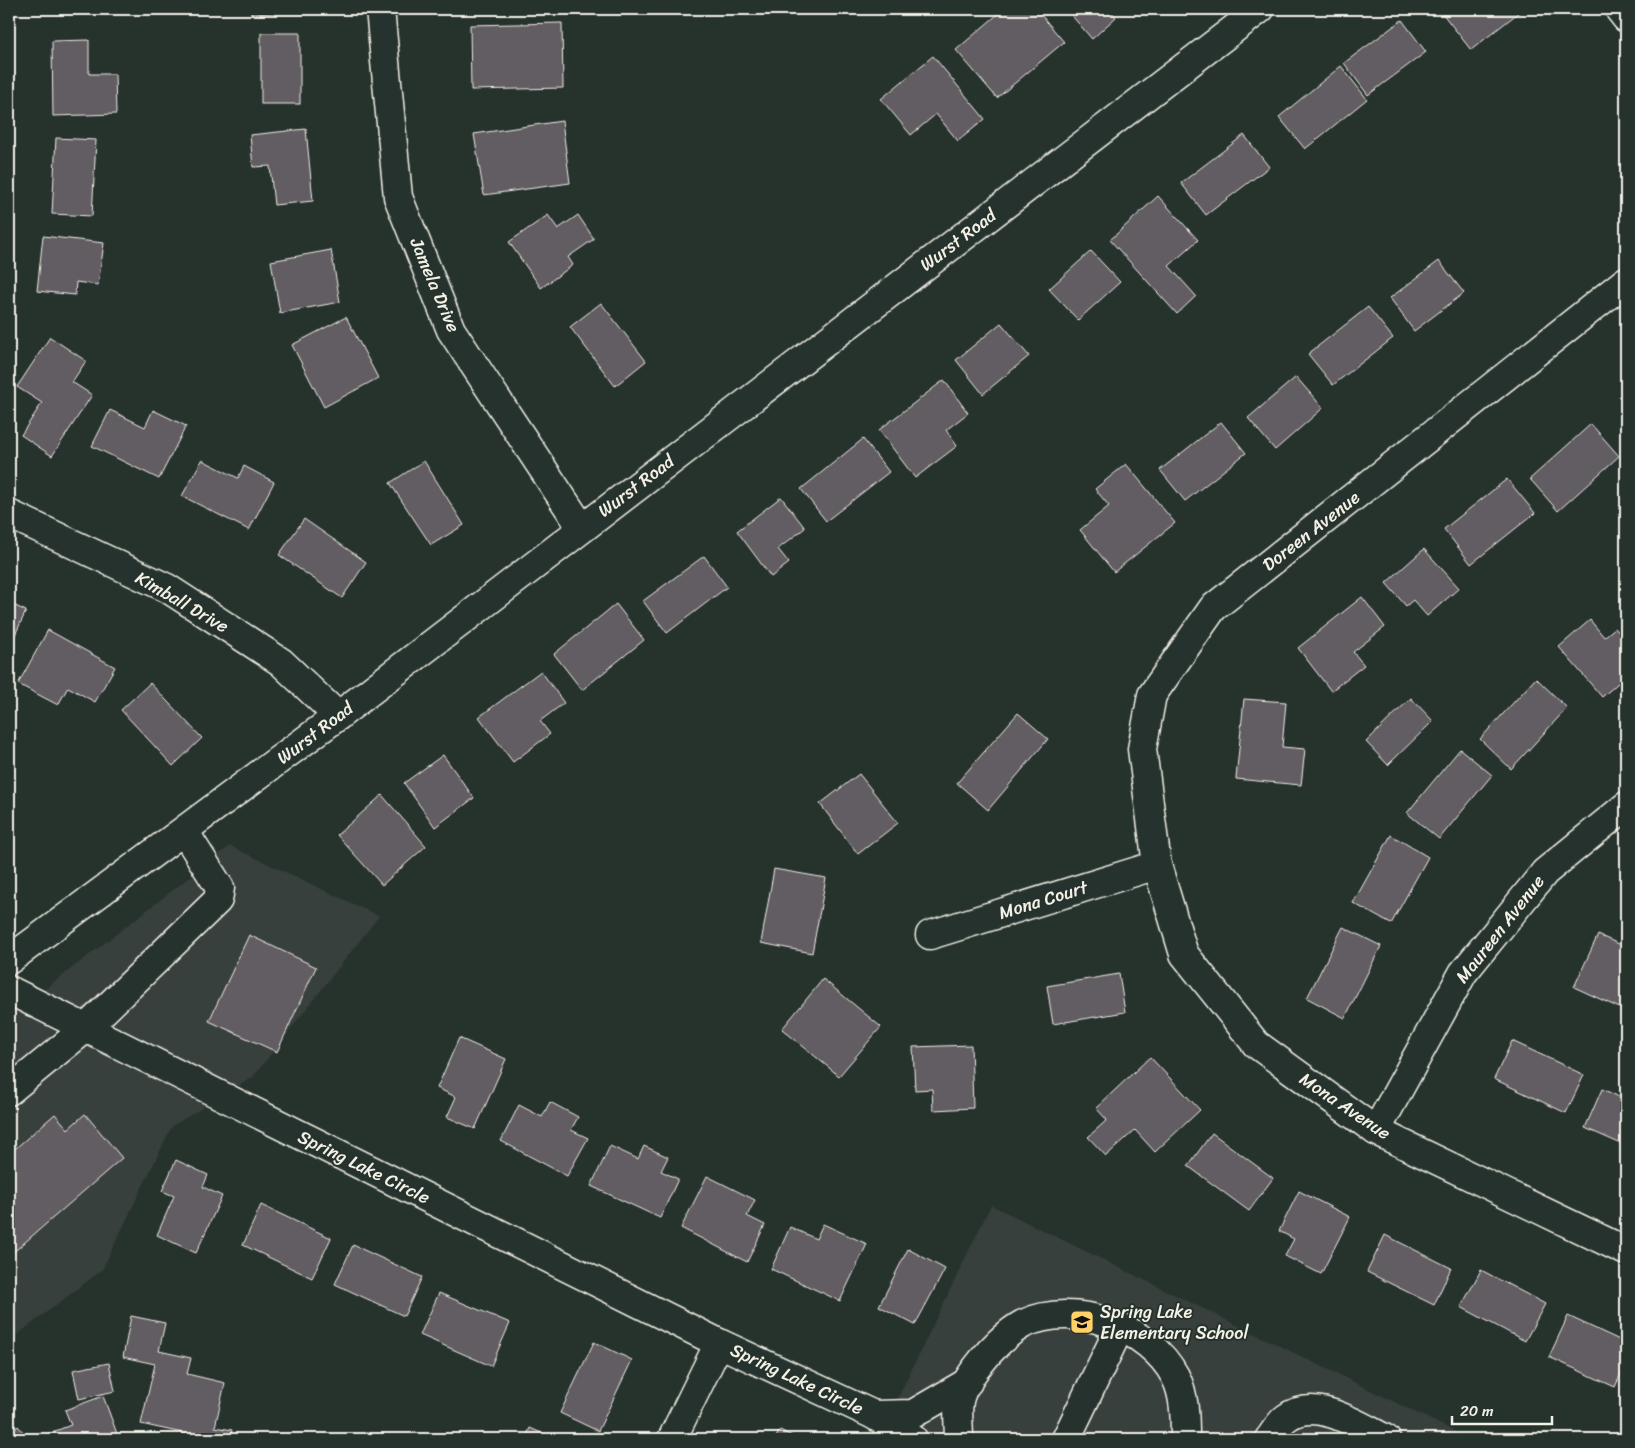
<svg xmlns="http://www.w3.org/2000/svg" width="1635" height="1448" font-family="Sriracha,sans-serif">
<rect width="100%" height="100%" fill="#26332d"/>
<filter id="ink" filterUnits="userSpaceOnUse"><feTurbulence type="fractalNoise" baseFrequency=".02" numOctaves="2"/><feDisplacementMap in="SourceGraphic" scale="10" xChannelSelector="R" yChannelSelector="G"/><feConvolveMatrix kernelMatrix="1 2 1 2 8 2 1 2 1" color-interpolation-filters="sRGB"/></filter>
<g filter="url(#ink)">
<g fill="#383f3d">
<path d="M230,846L379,916L253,1077L172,1126L102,1270L9,1341V1017Z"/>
<path d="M991,1205L1470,1439H878Z"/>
</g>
<g fill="#625b63" stroke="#f4f1e8">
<path d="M250,9H297V12L251,14Z"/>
<path d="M1004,9H1036L1064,42L997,98L956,50Z"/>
<path d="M1066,9H1109L1116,17L1092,39Z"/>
<path d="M1439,9H1523L1471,50Z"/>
<path d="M1402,20L1426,52L1368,95L1344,63Z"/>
<path d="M562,23L563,88L471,90L470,25Z"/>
<rect x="261" y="33" width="39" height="71"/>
<path d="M89,40V74H115L116,114L53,116L52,41Z"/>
<path d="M933,56L985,119L958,141L936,114L911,135L881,99Z"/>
<path d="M1341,66L1367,99L1305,149L1279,117Z"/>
<path d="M562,121L570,183L484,195L474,134Z"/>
<path d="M306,129L313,201L274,205L270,166L253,167L250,135Z"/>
<path d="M1244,135L1269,167L1206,215L1181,183Z"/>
<path d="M56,138L96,140L92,216L52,214Z"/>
<path d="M1158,196L1198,240L1169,266L1196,296L1177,314L1110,240Z"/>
<path d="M548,215L558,229L578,215L594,239L568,257L573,265L541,288L509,242Z"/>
<path d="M43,236L104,243L98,285L76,282L75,295L37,291Z"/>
<path d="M331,250L340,302L280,313L271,261Z"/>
<path d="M1091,251L1120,282L1078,320L1049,289Z"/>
<path d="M1439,261L1464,293L1414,331L1390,298Z"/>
<path d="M601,303L646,361L615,386L570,327Z"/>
<path d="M1368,307L1393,338L1333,385L1308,354Z"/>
<path d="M346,317L378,378L324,407L292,345Z"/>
<path d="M1001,323L1029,356L983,394L956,360Z"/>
<path d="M50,337L86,361L72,382L92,395L52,456L21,435L42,403L17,387Z"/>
<path d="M1296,377L1323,408L1275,450L1248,418Z"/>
<path d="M944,380L968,413L946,430L957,446L915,478L879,430Z"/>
<path d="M110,410L145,427L153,410L186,426L159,479L92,446Z"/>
<path d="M1221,422L1246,453L1185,501L1160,470Z"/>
<path d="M1591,424L1619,456L1558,511L1530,479Z"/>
<path d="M863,439L889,472L826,521L801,489Z"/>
<path d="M202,460L238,478L244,466L274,482L249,530L182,496Z"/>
<path d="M424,461L464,525L431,545L390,483Z"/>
<path d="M1126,464L1175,523L1114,572L1080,530L1109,506L1095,489Z"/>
<path d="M1507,479L1535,513L1471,564L1444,529Z"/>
<path d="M781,497L805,528L778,549L789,563L771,577L737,531Z"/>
<path d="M304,519L366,562L342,598L279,555Z"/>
<path d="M1424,549L1459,588L1427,616L1413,600L1406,606L1386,583Z"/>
<path d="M704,556L727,587L667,633L643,601Z"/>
<path d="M1362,597L1385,627L1353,652L1364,665L1331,691L1298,648Z"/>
<path d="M9,603L26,611L9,648Z"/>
<path d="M616,604L644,640L582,690L554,654Z"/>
<path d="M1590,620L1604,637L1615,628L1626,641V676L1602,697L1559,647Z"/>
<path d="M48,630L115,667L95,702L68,687L58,705L18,684Z"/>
<path d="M541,671L564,703L540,721L550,734L513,762L479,717Z"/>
<path d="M1536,678L1567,708L1511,769L1480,739Z"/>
<path d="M150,683L202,738L173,766L121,710Z"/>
<path d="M1411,698L1433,721L1388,765L1366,742Z"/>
<path d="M1244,699L1286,702L1282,747L1305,749L1301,785L1236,779Z"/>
<path d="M1018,713L1048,739L988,810L957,783Z"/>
<path d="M1460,749L1492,775L1439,839L1407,813Z"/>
<path d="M443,755L474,798L435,827L404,783Z"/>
<path d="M859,774L898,823L858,854L820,804Z"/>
<path d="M382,795L426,846L382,885L337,835Z"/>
<path d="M1391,835L1428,857L1391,924L1353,903Z"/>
<path d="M774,869L826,878L812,953L761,943Z"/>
<path d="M1343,927L1381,946L1345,1018L1307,998Z"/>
<path d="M249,935L316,967L277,1052L209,1021Z"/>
<path d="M1598,935L1626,947V1011L1574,987Z"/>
<path d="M1119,974L1125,1012L1053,1024L1047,986Z"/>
<path d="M823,979L881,1027L839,1076L782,1029Z"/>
<path d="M459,1038L506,1059L475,1129L447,1117L456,1097L437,1088Z"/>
<path d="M1512,1041L1584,1075L1566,1113L1494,1079Z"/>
<path d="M971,1045L973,1108L933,1110L932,1089L915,1090L913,1047Z"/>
<path d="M1150,1057L1200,1110L1155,1152L1135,1130L1106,1156L1088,1137L1107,1120L1096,1108Z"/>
<path d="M1602,1089L1626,1100V1146L1585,1128Z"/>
<path d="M550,1102L578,1117L571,1130L588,1138L567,1176L501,1141L519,1105L542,1117Z"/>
<path d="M55,1114L68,1129L85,1114L122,1158L9,1256V1154Z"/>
<path d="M1212,1133L1273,1178L1249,1211L1188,1166Z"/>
<path d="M610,1146L638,1159L644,1146L668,1157L661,1171L678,1179L660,1218L591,1186Z"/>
<path d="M176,1160L208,1175L203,1187L222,1196L196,1253L157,1235L174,1196L162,1191Z"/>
<path d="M1626,1160V1178L1620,1175Z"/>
<path d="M707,1176L755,1200L747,1216L765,1225L747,1262L681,1228Z"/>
<path d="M1299,1191L1350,1217L1321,1274L1285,1256L1294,1239L1279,1231Z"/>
<path d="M261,1205L331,1238L312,1278L243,1245Z"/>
<path d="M823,1224L867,1244L840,1301L771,1269L790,1227L816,1239Z"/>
<path d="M1385,1235L1451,1268L1434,1305L1367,1272Z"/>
<path d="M353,1245L422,1277L404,1316L335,1284Z"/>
<path d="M908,1249L945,1269L915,1325L879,1306Z"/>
<path d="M1481,1270L1545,1304L1525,1341L1461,1307Z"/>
<path d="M439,1293L510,1323L491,1366L420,1335Z"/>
<path d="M131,1316L165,1323L159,1351L191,1358L187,1374L225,1383L215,1427L232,1430L230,1439H195L196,1436L141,1424L155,1364L123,1357Z"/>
<path d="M1568,1316L1626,1343V1363L1615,1387L1549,1357Z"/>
<path d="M594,1342L632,1360L598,1431L560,1413Z"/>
<path d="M109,1363L115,1391L79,1399L73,1370Z"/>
<path d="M103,1396L119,1439H38L37,1438L71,1425L65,1410Z"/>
<path d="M18,1426L29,1439H9V1435Z"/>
<path d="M530,1428L555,1439H525Z"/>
<path d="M780,1430L798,1439H775Z"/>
</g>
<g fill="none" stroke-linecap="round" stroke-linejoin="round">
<g stroke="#f4f1e8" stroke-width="31">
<g id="minor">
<path d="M380,9L398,197L451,330L582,528"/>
<path d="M1619,9L1626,18"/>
<path d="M1626,281L1213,608L1152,695L1142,749L1157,865L1184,954L1256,1044L1376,1131L1626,1251"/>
<path d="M9,514L167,588L281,662L338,716"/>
<path d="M930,935L1157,865"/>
<path d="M9,960L338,716L1260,9"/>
<path d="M9,990L719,1343L874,1415L913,1439"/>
<path d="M9,1091L86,1028L218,900L220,888L184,831"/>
<path d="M1376,1131L1463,973L1545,872L1626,806"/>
<path d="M874,1415L913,1414L968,1382"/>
<path d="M672,1439L719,1343"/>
<path d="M959,1439C959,1427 957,1413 959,1401C962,1387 972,1373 981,1362C991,1349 1008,1332 1023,1324C1075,1300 1149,1327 1175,1376C1185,1394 1185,1419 1185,1439"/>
<path d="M1066,1439L1120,1327"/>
<path d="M1269,1439C1274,1433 1279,1423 1286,1418C1315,1396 1358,1425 1386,1439"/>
</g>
</g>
<use href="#minor" stroke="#26332d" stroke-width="28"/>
</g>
</g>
<defs>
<g id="school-square" transform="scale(1.25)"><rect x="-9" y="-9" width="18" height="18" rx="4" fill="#ffd166" stroke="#26332d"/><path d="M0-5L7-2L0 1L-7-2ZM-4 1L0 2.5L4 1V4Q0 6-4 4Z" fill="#111"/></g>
</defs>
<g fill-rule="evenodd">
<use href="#school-square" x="1082" y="1322"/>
</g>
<g text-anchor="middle" stroke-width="4" stroke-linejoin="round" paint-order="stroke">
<g font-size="18" fill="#f4f1e8" stroke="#26332d">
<text transform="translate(958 240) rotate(-37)" y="6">Wurst Road</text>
<text transform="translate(435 285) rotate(67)" y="6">Jamela Drive</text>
<text transform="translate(636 486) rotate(-37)" y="6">Wurst Road</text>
<text transform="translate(1311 531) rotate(-38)" y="6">Doreen Avenue</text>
<text transform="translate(182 602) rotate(30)" y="6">Kimball Drive</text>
<text transform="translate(315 733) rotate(-37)" y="6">Wurst Road</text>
<text transform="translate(1043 900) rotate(-17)" y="6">Mona Court</text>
<text transform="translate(1500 929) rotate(-52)" y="6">Maureen Avenue</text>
<text transform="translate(1345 1106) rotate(34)" y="6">Mona Avenue</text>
<text transform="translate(364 1167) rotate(26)" y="6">Spring Lake Circle</text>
<text transform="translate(797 1379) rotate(25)" y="6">Spring Lake Circle</text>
</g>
<g font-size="18" fill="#f4f1e8" stroke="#26332d" text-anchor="start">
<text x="1100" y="1318">Spring Lake<tspan x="1100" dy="21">Elementary School</tspan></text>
</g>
</g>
<rect width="1635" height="1448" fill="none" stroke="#26332d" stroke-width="30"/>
<rect x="15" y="15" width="1605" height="1418" fill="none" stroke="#f4f1e8" stroke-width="2" filter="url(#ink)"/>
<path d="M1452 1416v8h100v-8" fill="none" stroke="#f4f1e8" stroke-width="2.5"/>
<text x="1460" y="1416" font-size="15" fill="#f4f1e8" stroke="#26332d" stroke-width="4" paint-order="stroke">20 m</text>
</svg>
